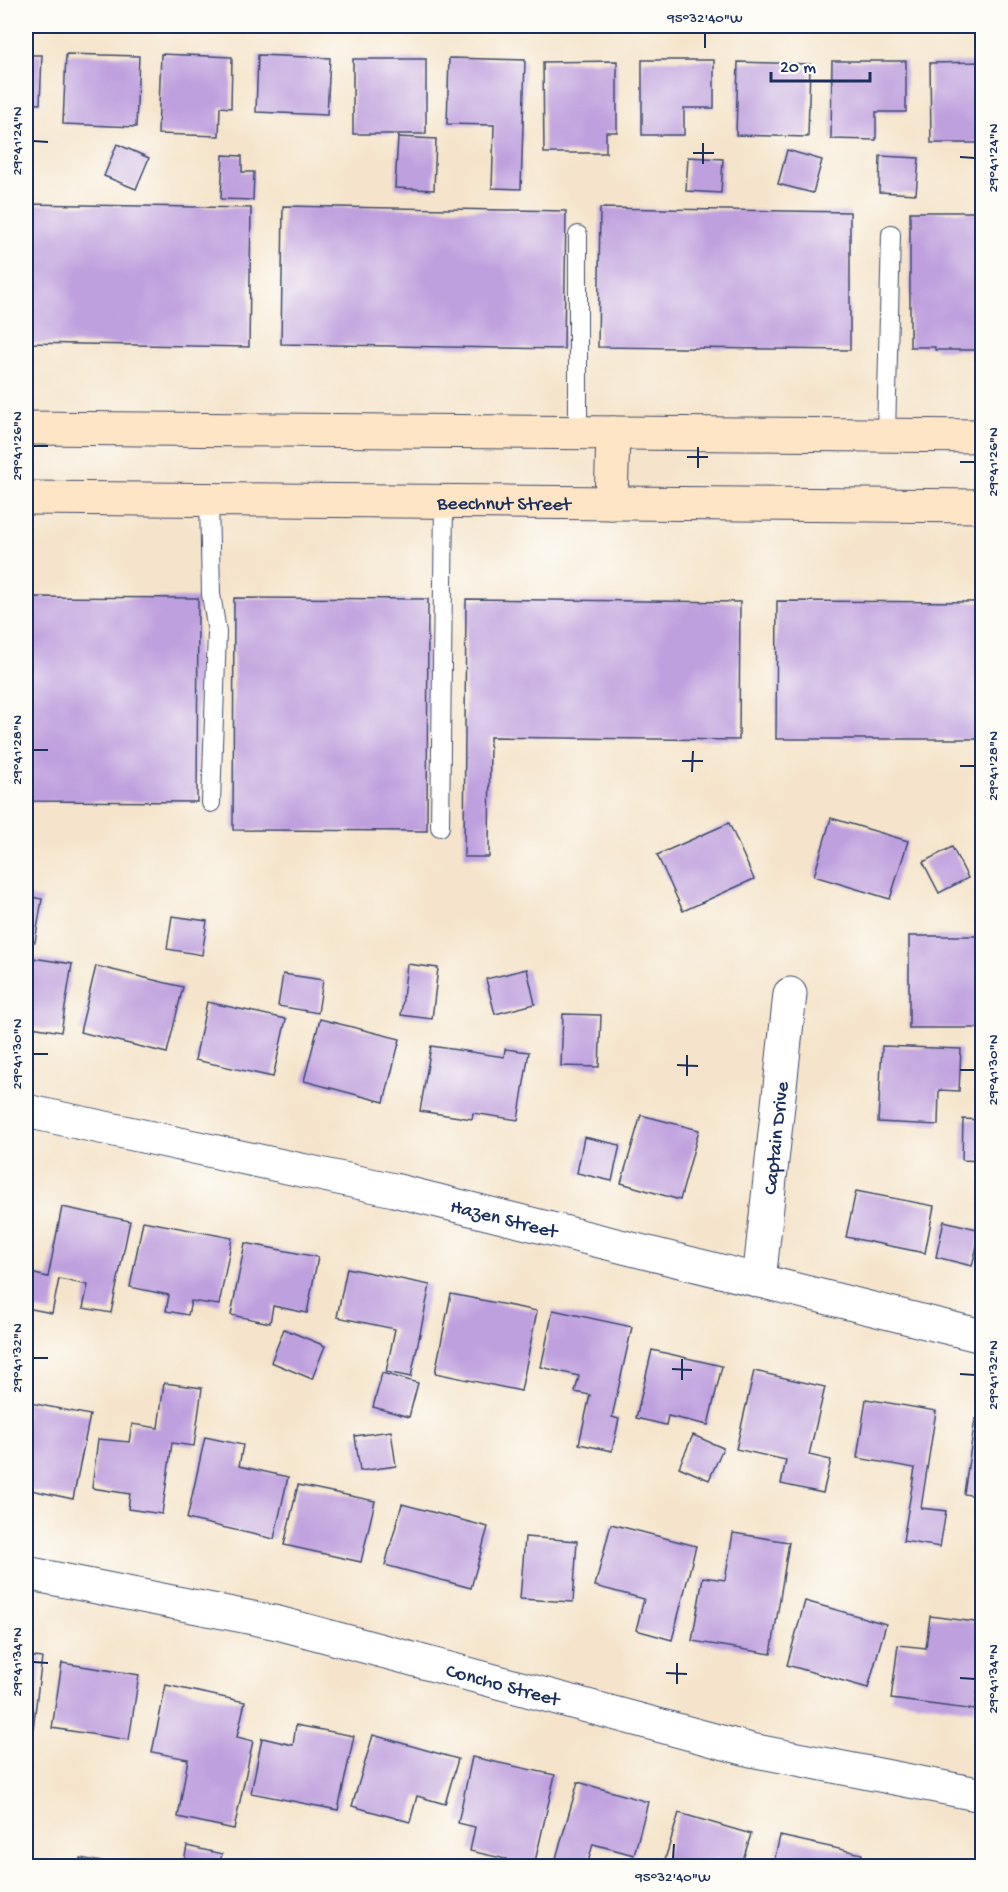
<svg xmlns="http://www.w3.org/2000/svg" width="1008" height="1892" font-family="'Gochi Hand',sans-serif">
<rect width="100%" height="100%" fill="#fdfcf7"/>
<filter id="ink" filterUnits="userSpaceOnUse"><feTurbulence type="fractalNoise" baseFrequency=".0167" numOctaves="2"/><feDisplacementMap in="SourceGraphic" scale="12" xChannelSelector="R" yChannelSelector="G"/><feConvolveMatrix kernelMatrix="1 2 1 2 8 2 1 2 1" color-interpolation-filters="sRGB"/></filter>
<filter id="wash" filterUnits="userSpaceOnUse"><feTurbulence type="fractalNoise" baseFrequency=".008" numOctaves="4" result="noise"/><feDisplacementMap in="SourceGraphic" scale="24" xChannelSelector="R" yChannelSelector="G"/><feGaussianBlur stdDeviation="1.35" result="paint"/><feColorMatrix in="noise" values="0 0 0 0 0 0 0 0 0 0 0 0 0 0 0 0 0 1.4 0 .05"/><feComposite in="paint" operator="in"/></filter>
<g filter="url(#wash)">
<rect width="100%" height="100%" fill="#f5e4cb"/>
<g id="blocks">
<g fill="#bfa0de">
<path d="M66,54L139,56L136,127L63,124Z"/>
<path d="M161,54L232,57L231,108L220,107L219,136L158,134Z"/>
<path d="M26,55H42L40,104L26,103Z"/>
<path d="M258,55L330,58L327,115L256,112Z"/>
<path d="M449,58L525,60L521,189L492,188L494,125L447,124Z"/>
<rect x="353" y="59" width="73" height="75"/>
<path d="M642,60H714V108H684V135H642Z"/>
<path d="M617,61V132H606V153H544L543,62Z"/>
<path d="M832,61H906V112H876V140L831,139Z"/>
<path d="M738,62L810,64L808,137L736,135Z"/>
<path d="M982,62V143H931L930,63Z"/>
<path d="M398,137L436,139L434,190L395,188Z"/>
<path d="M117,144L149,158L136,189L104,176Z"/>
<path d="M787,150L822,160L813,193L778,184Z"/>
<path d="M223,155L242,156V172H254L253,200L221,199Z"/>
<path d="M880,156L919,158L916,194L879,192Z"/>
<path d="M688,157L723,159L721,193L686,191Z"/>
<path d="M26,204L251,208L249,347L26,343Z"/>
<path d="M283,206L566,211L564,349L281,344Z"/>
<path d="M600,208L850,212V350L598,347Z"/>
<path d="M910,212H982V350H935V347H910Z"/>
<path d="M26,597L198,598L197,802L26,801Z"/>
<path d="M234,598L428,599L427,831L233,830Z"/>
<path d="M466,599L740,602L739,740L490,737L489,857H464Z"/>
<path d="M777,601L982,602V739H776Z"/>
<path d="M831,818L908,841L890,899L814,876Z"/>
<path d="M729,823L754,879L683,911L657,855Z"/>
<path d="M952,847L968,878L939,893L923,862Z"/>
<path d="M26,896L42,899L35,942L26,941Z"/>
<path d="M172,916L207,921L202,955L167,949Z"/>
<rect x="909" y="936" width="73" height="92"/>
<path d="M26,957L72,964L61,1032L26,1026Z"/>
<path d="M407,964L438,968L432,1019L401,1015Z"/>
<path d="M96,966L183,987L167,1053L80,1032Z"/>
<path d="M527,969L535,1004L495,1014L486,979Z"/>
<path d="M283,974L323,980L318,1013L278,1006Z"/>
<path d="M207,1002L286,1019L273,1077L195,1060Z"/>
<path d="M563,1014L601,1015L599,1067L561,1066Z"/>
<path d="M320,1019L400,1039L384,1102L304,1081Z"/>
<path d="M431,1046L504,1057L505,1049L529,1052L518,1120L473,1113L472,1119L420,1111Z"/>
<path d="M882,1046L961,1049L959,1091L939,1090L938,1125L878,1122Z"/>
<path d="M641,1115L699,1130L680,1200L621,1183Z"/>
<path d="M963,1119L982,1120V1161L962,1160Z"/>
<path d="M584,1137L620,1145L612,1181L577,1173Z"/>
<path d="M856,1191L934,1206L925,1253L846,1237Z"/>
<path d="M62,1207L130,1221L111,1313L83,1308L88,1285L59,1279L52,1313L26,1308V1272L48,1277Z"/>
<path d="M143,1221L232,1238L219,1305L191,1301L188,1315L166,1311L169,1295L130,1287Z"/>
<path d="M944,1221L981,1230L972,1266L936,1257Z"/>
<path d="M245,1243L318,1257L307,1313L273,1306L270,1323L231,1315Z"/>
<path d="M347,1268L430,1285L411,1377L386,1372L395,1329L337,1317Z"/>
<path d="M451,1294L537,1311L521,1391L435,1373Z"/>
<path d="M553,1310L632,1327L612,1417L619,1419L612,1451L579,1444L590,1395L575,1392L579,1376L541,1367Z"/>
<path d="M284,1329L325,1346L312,1379L271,1362Z"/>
<path d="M652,1350L722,1366L708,1425L668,1416L666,1425L636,1418Z"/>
<path d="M754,1371L825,1387L809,1455L831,1460L823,1493L781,1484L786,1460L736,1449Z"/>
<path d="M382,1373L418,1383L409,1417L373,1407Z"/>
<path d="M164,1383L202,1388L194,1446L172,1443L162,1514L128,1509L130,1494L92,1488L98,1439L129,1442L132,1424L158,1428Z"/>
<path d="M866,1399L936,1411L921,1508L946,1511L940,1547L903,1541L915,1468L857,1458Z"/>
<path d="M26,1402L90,1415L73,1499L26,1489Z"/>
<path d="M975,1419L982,1420V1497L964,1494Z"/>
<path d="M391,1431L396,1466L360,1471L355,1436Z"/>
<path d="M693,1435L723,1448L709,1480L679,1467Z"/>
<path d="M205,1437L243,1445L239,1466L288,1477L274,1539L187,1519Z"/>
<path d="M298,1485L375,1501L361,1562L284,1545Z"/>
<path d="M402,1504L488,1527L471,1588L385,1565Z"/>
<path d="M611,1524L696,1546L672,1640L636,1630L644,1599L595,1586Z"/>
<path d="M733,1533L789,1542L771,1654L692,1641L703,1577L725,1580Z"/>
<path d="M525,1537L577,1541L573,1602L520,1599Z"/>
<path d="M805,1601L886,1624L868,1688L787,1665Z"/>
<path d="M930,1616L982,1623V1655L975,1710L891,1699L898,1645L926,1648Z"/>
<path d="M26,1656L42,1658L33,1729L26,1728Z"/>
<path d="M62,1663L139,1675L129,1740L52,1728Z"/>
<path d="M166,1685L245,1702L237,1737L253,1741L234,1829L178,1817L188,1759L152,1752Z"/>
<path d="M296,1725L354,1736L338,1810L251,1793L262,1738L293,1745Z"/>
<path d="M373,1735L458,1759L445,1804L417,1796L410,1822L352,1806Z"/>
<path d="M472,1757L555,1775L534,1866H504L506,1859L470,1851L475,1827L458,1823Z"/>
<path d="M578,1782L648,1802L634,1855L593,1844L587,1866L554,1865Z"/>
<path d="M679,1813L751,1834L741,1866H663Z"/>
<path d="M780,1836L862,1854L859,1866H773Z"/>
<path d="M187,1846L222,1854L219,1866H183Z"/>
<path d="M26,1858L62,1865L61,1866H26Z"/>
<path d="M80,1858L118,1865V1866H78Z"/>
</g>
</g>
</g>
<g filter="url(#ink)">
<use href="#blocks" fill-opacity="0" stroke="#3c4a6e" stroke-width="1.5"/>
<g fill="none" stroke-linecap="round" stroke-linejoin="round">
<g stroke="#3c4a6e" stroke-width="20">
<g id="service">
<path d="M578,433V235"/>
<path d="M886,435L891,234"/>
<path d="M209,499L211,594L217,632L211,803"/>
<path d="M440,827L444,502"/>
</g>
</g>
<g stroke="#3c4a6e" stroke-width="35">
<g id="minor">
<path id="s1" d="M26,1111L394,1190L982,1336"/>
<path id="s2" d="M759,1281L790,994"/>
<path id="s3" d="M26,1573L278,1623L751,1750L982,1795"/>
</g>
</g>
<g stroke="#3c4a6e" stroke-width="35">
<g id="secondary">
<path d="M26,428L982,436"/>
<path id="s4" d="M26,498L982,506"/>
<path d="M611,503L613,433"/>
</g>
</g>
<use href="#service" stroke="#fff" stroke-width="18"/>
<use href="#minor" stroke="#fff" stroke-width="33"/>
<use href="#secondary" stroke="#fee5c5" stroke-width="33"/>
</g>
</g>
<path fill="none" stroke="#1b2f5e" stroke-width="2" d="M705,48V33M33,141L48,142M693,153H714M960,157L975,158M703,164V143M33,446H48M687,457H708M960,462H975M698,468V447M33,750H48M682,761H703M960,766H975M692,772L693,751M33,1054H48M677,1065L698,1066M960,1070H975M687,1076V1055M33,1358H48M672,1369L692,1370M960,1374L975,1375M682,1380V1359M33,1662L48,1663M666,1673L687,1674M960,1678L975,1679M677,1684V1663M673,1859L674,1844"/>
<g text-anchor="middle" stroke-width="4.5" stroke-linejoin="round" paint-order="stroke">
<g font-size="20" fill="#1b2f5e" stroke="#fdfcf7">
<text dy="7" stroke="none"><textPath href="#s4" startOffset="478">Beechnut Street</textPath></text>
<text dy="7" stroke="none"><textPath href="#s2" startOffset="144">Captain Drive</textPath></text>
<text dy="7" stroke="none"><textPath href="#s1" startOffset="490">Hazen Street</textPath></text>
<text dy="7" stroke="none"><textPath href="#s3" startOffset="490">Concho Street</textPath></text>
</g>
</g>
<rect width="1008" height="1892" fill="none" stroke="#fdfcf7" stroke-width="66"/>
<path d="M771 72v9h99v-9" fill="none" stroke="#1b2f5e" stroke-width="3"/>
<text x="780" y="72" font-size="18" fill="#1b2f5e" stroke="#fdfcf7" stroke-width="4.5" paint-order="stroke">20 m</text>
<rect x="33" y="33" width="942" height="1826" fill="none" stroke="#1b2f5e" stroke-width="2"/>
<g font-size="15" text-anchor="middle" fill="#1b2f5e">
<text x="705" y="22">95°32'40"W</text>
<text transform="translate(16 141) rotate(-90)" y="5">29°41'24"N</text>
<text transform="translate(992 158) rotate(-90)" y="5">29°41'24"N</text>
<text transform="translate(16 446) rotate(-90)" y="5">29°41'26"N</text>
<text transform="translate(992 462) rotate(-90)" y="5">29°41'26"N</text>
<text transform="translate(16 750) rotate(-90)" y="5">29°41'28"N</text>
<text transform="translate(992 766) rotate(-90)" y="5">29°41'28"N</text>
<text transform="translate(16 1054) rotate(-90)" y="5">29°41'30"N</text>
<text transform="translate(992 1070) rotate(-90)" y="5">29°41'30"N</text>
<text transform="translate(16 1358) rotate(-90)" y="5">29°41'32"N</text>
<text transform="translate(992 1375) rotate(-90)" y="5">29°41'32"N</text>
<text transform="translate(16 1662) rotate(-90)" y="5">29°41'34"N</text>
<text transform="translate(992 1679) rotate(-90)" y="5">29°41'34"N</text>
<text x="673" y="1881">95°32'40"W</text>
</g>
</svg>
